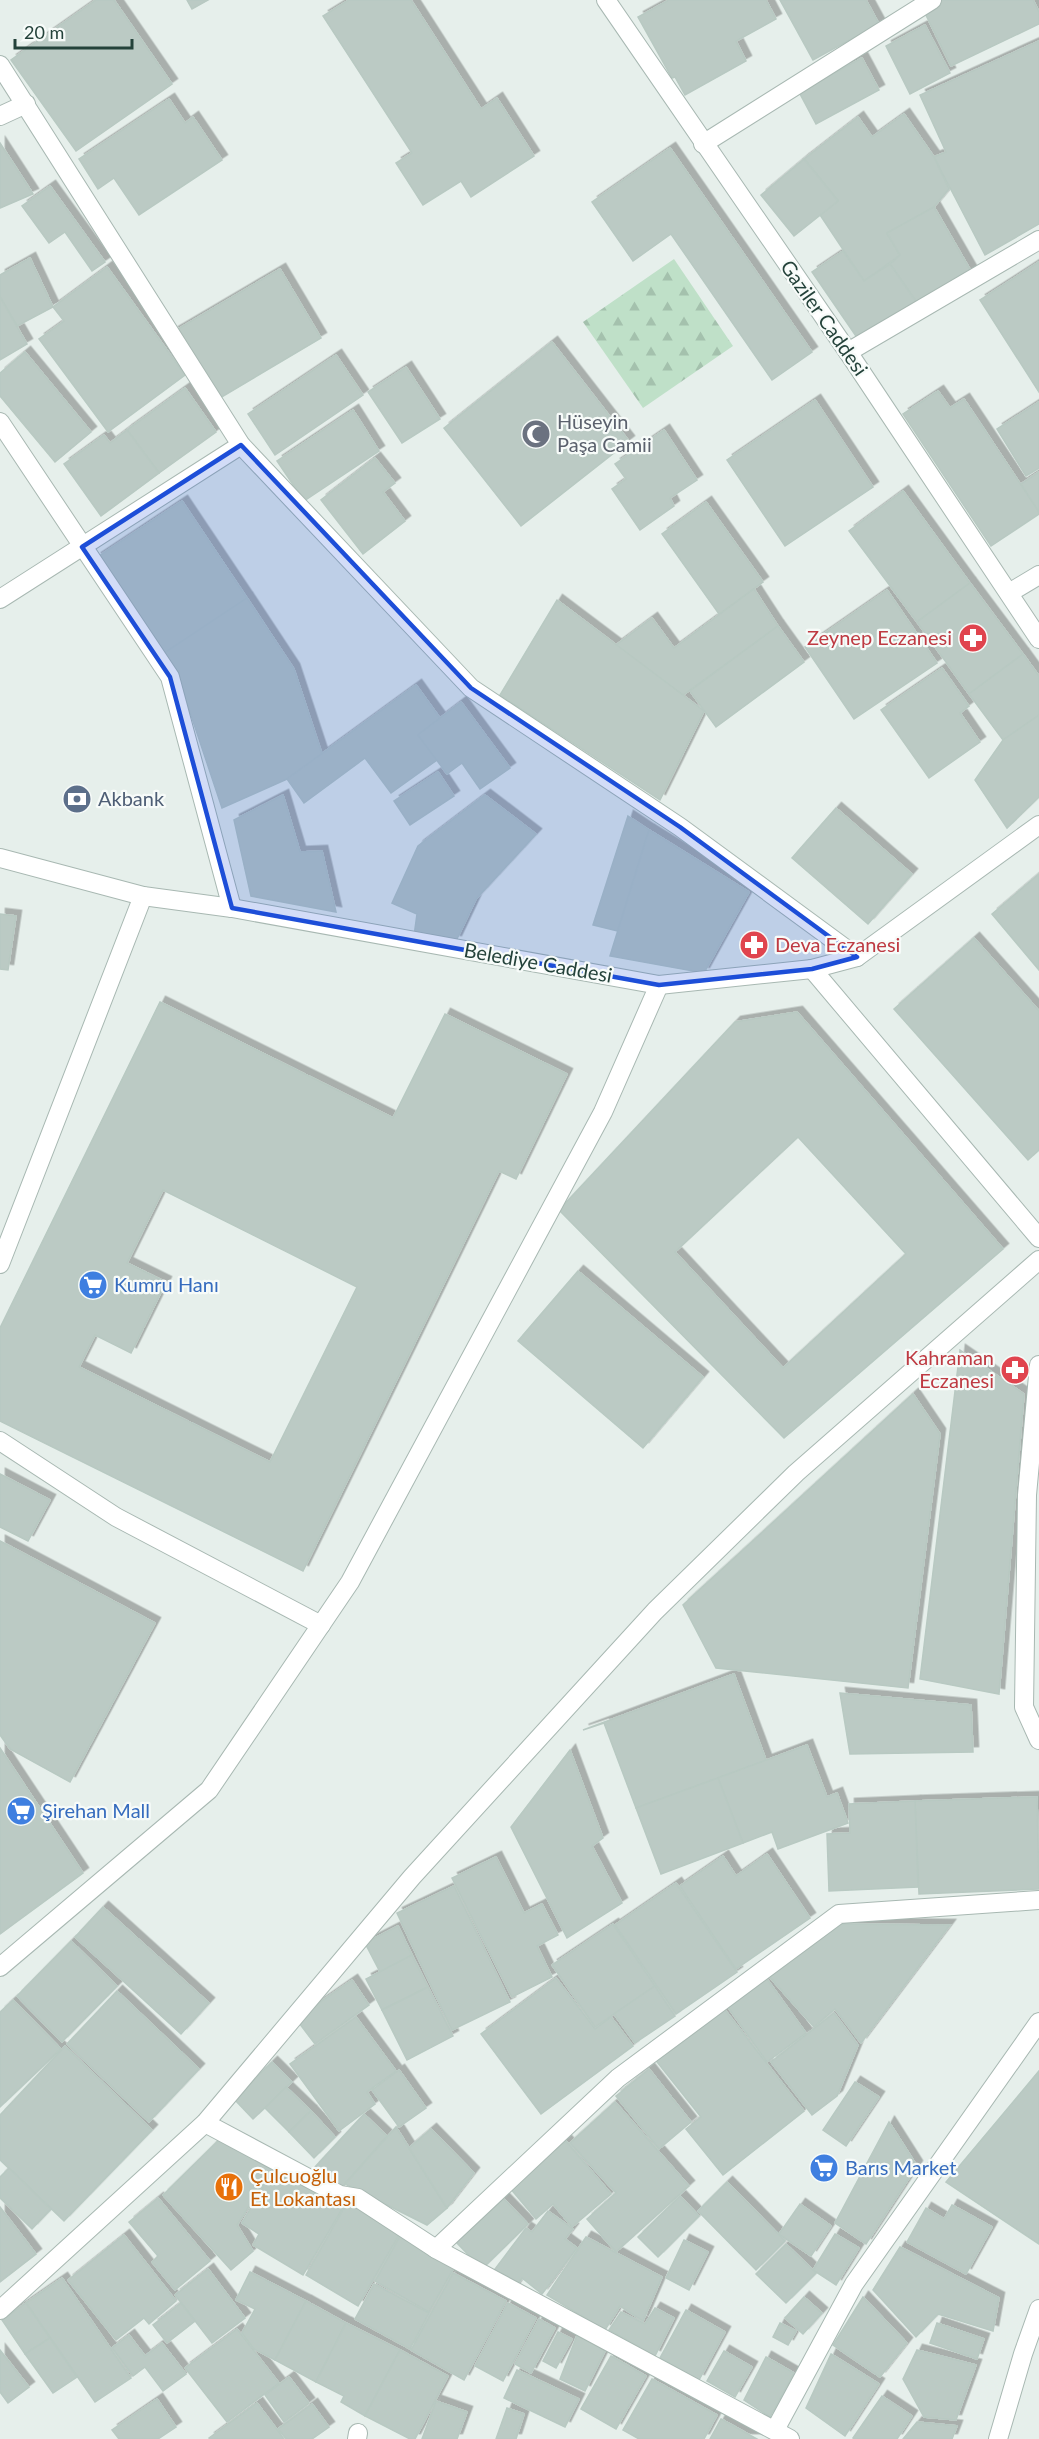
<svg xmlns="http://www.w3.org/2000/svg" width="1039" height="2439" font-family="Lato,sans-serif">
<defs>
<pattern id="forest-firs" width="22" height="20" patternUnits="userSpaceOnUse" patternTransform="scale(1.5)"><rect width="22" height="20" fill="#bfe0c8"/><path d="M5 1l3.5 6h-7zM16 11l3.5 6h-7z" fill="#a4c1ad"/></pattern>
<filter id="shadow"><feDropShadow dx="5.5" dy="-5.5" stdDeviation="0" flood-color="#0004"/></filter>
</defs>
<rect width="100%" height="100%" fill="#e6efeb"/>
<path fill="url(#forest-firs)" d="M674,259L733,346L643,408L583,322Z"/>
<g fill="#bbcac4" stroke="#b8c9c2" stroke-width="1.5" fill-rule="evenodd" filter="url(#shadow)">
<path d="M96,0H114L172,84L76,151L11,60Z"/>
<path d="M187,0H208L192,9Z"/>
<path d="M349,0H411L481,109L497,98L534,156L471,197L461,181L423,205L396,163L412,153L323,16Z"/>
<path d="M669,0H766L776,19L736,41L746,61L685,95L675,77L672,78L638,17Z"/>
<path d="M780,0H866L879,24L813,60Z"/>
<path d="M942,0H1033L1039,12V24L951,66L923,9Z"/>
<path d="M925,25L950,73L910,94L886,46Z"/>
<path d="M1039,41V224L985,255L934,157L946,152L920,95Z"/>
<path d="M862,58L879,90L816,124L799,92Z"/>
<path d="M169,99L185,123L193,117L222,160L139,215L114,178L98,189L79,159Z"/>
<path d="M904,114L934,157L949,189L934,207L887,233L900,255L864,281L820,215L838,201L804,159L858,117L872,137Z"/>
<path d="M0,143L33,194L0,208Z"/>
<path d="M670,148L812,352L772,380L671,234L633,261L592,202Z"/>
<path d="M804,159L838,201L794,236L761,195Z"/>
<path d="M50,186L105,262L92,271L65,232L49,243L22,206Z"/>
<path d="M934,207L971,271L917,303L890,264L900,255L887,233Z"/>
<path d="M843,251L864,281L890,264L917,303L860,342L812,272Z"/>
<path d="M30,258L53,307L17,326L0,297V275Z"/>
<path d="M1039,262V392L980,300Z"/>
<path d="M107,267L185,375L108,432L39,339L64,321L53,307Z"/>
<path d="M280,269L321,338L215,401L173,332Z"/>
<path d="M0,297L27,344L0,360Z"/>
<path d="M552,342L629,441L521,526L444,428Z"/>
<path d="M25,352L91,432L55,462L0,396V373Z"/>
<path d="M336,355L363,395L275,455L248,414Z"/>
<path d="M406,367L440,419L402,443L368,392Z"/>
<path d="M185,388L216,432L159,473L127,430Z"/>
<path d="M938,391L950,408L964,399L1039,512V514L991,546L903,414Z"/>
<path d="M815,400L873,487L785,546L727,460Z"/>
<path d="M1039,402V468L1026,476L997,429Z"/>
<path d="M353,410L379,451L304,501L277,461Z"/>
<path d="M127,430L159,473L101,516L64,464L104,435L110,443Z"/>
<path d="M664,430L697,480L670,498L674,506L640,530L612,489L626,479L615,464Z"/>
<path d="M375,458L395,483L383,492L405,521L363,554L321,500Z"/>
<path d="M1039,472V512L1021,484Z"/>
<path d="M903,491L970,583L917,622L849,531Z"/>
<path d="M182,501L247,598L160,656L96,558Z"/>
<path d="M706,502L763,582L719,614L662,534Z"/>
<path d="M970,583L1023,654L969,694L917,622Z"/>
<path d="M754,589L778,626L683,695L616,645L652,618L674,648Z"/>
<path d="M887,590L937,663L854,719L805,647Z"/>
<path d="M247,598L294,669L322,754L287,779L222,808L178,676L160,656Z"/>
<path d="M557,600L704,711L660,800L500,695Z"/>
<path d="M778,626L804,662L716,727L690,691Z"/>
<path d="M1023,654L1039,676V715L1003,740L969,694Z"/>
<path d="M942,668L969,706L960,713L980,742L929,778L881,710Z"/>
<path d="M416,685L440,718L418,735L437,760L391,793L365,758L304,803L287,779Z"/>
<path d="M461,702L510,768L480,789L462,763L447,774L418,735Z"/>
<path d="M1039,715V797L1007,828L975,780L1003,740Z"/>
<path d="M438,772L454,796L410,825L394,801Z"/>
<path d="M283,795L300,852L322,851L336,912L251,896L234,820Z"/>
<path d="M485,795L536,834L476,899L456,941L414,936L417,914L392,903L418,846Z"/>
<path d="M836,808L912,874L868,924L792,858Z"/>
<path d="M628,816L649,830L618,931L593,925Z"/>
<path d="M649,830L749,892L704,973L610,956Z"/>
<path d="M1039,874V970L992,914Z"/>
<path d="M0,914L16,916L8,970L0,969Z"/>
<path d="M974,938L1039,1011V1150L1028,1160L894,1009Z"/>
<path d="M160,1002L393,1118L445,1014L567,1074L516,1179L499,1171L303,1571L0,1421V1328ZM163,1190L357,1287L270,1462L79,1367L95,1335L131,1353L166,1282L127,1263Z"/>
<path d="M797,1012L1003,1249L784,1438L559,1210L735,1022ZM798,1137L906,1254L783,1368L675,1252Z"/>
<path d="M578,1271L703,1377L643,1448L518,1341Z"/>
<path d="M960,1350L1024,1394L999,1694L920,1679Z"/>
<path d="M913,1394L940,1434L908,1688L716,1668L683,1605Z"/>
<path d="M0,1474L50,1500L28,1541L0,1527Z"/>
<path d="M0,1541L155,1623L70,1782L10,1749L0,1735Z"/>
<path d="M734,1674L766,1760L636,1808L604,1723L583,1730Z"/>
<path d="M840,1693L971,1705L973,1752L850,1754Z"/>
<path d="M807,1745L827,1797L837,1793L848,1823L778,1849L772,1832L743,1843L718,1778Z"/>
<path d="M0,1748L83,1873L0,1934Z"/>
<path d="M570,1750L603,1838L592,1846L622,1903L567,1938L511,1827Z"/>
<path d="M718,1778L743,1843L661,1874L636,1808Z"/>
<path d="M1037,1797L1039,1889L919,1894L915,1801Z"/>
<path d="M915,1801L918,1887L829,1891L827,1834L850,1833L849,1804Z"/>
<path d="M767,1854L810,1918L736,1969L680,1886L723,1856L736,1876Z"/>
<path d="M496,1857L524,1913L542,1904L558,1935L537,1946L552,1977L512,1997L452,1878Z"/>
<path d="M676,1883L737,1972L676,2014L615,1925Z"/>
<path d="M454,1886L510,2002L452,2030L397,1913Z"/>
<path d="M103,1907L209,2003L181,2034L75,1937Z"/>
<path d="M613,1924L655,1986L595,2027L552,1965Z"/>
<path d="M836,1924L950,1925L861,2043L835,2009L814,2027L767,1974Z"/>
<path d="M398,1926L412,1955L380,1972L365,1943Z"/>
<path d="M71,1941L117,1986L62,2042L17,1996Z"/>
<path d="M412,1955L428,1987L382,2010L366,1979Z"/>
<path d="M764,1975L806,2033L767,2062L725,2003Z"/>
<path d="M556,1978L595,2029L611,2017L633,2046L541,2114L481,2034Z"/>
<path d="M352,1980L369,2005L315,2044L296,2019Z"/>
<path d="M655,1986L675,2016L635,2043L614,2014Z"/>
<path d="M428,1987L453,2036L407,2060L382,2010Z"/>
<path d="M117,1991L199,2069L149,2122L67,2044Z"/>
<path d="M13,2000L61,2049L0,2107V2012Z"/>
<path d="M721,2005L804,2111L723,2175L686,2129L701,2117L654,2058Z"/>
<path d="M834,2013L858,2045L837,2096L812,2115L771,2062Z"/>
<path d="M356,2017L396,2071L367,2092L375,2104L339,2131L290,2064Z"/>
<path d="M65,2046L152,2130L64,2221L0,2160V2115Z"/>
<path d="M272,2062L292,2082L253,2119L234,2099Z"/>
<path d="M649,2069L691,2122L659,2149L616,2096Z"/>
<path d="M399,2070L426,2108L399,2127L372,2090Z"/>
<path d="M1039,2071V2244L946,2182Z"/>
<path d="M855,2082L879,2097L846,2146L823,2130Z"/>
<path d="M286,2087L311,2111L289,2132L265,2108Z"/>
<path d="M615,2102L689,2186L616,2252L587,2219L616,2193L570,2143Z"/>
<path d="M311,2111L335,2137L314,2158L289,2132Z"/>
<path d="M364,2114L387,2136L339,2191L314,2168Z"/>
<path d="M889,2122L917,2166L866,2244L835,2223Z"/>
<path d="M396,2127L447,2208L427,2225L345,2184Z"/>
<path d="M431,2129L474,2173L447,2208L409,2148Z"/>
<path d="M219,2140L274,2167L237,2225L253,2251L231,2270L163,2195Z"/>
<path d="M566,2141L611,2194L572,2227L553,2204L536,2219L510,2188Z"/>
<path d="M277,2163L345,2204L303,2275L253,2245L259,2234L242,2223Z"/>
<path d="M9,2168L51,2209L32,2229L0,2198V2177Z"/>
<path d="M727,2182L785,2241L756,2270L698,2211Z"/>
<path d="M501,2196L528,2224L482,2269L455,2241Z"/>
<path d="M680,2196L699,2216L658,2257L638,2237Z"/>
<path d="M158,2198L210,2261L175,2290L152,2262L158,2256L129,2222Z"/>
<path d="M349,2199L402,2230L358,2306L306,2275Z"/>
<path d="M800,2204L831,2226L811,2256L779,2234Z"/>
<path d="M952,2205L992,2227L966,2274L907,2242L926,2208L944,2219Z"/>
<path d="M0,2207L36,2254L0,2282Z"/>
<path d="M548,2211L573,2229L565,2239L577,2248L542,2294L522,2278L513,2290L492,2273L526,2228L532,2232Z"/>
<path d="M835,2234L859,2248L836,2285L813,2270Z"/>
<path d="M124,2235L176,2301L149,2324L144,2318L116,2340L68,2280Z"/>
<path d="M400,2236L455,2266L429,2312L375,2281Z"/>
<path d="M586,2237L662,2277L643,2321L620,2306L605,2330L547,2295Z"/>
<path d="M684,2240L708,2252L689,2290L666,2278Z"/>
<path d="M786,2244L816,2273L786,2303L756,2274Z"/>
<path d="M900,2247L999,2298L993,2331L938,2314L916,2337L873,2290Z"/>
<path d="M208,2269L245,2318L212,2343L175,2295Z"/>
<path d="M250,2272L306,2301L275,2360L254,2349L242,2333L255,2309L236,2300Z"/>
<path d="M453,2273L506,2301L464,2380L411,2350Z"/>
<path d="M62,2278L131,2378L95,2402L26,2303Z"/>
<path d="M374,2284L429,2313L410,2349L355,2319Z"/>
<path d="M804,2297L822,2313L803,2334L785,2318Z"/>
<path d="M863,2297L907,2343L880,2377L833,2345Z"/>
<path d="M306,2301L346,2323L316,2382L275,2360Z"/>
<path d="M26,2303L50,2338L25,2354L2,2320Z"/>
<path d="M181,2303L195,2321L167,2343L153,2325Z"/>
<path d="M508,2303L536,2318L503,2381L475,2366Z"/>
<path d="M655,2308L674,2318L655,2356L609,2330L621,2312L645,2324Z"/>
<path d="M686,2310L725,2332L699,2380L660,2358Z"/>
<path d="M539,2319L555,2328L531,2373L515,2364Z"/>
<path d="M346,2323L400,2350L365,2416L341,2402L344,2396L316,2382Z"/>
<path d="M780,2323L796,2331L788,2345L773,2337Z"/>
<path d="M937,2323L984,2339L977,2359L930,2343Z"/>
<path d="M237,2329L279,2383L227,2422L185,2368Z"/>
<path d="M558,2332L572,2339L556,2368L543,2361Z"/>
<path d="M578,2333L605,2351L585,2391L560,2379Z"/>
<path d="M129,2335L145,2356L162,2343L186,2374L163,2391L145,2367L133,2376L112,2348Z"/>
<path d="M50,2338L77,2377L53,2393L25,2354Z"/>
<path d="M0,2350L29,2387L8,2403L0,2392Z"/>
<path d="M400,2350L448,2376L415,2439H410L365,2416Z"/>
<path d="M917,2350L976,2365L956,2420L924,2417L903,2379Z"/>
<path d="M724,2351L752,2367L735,2397L707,2381Z"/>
<path d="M831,2354L879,2384L845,2436L806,2408Z"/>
<path d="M611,2356L646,2376L616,2429L581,2409Z"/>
<path d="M766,2357L794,2373L770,2417L744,2400Z"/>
<path d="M517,2370L579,2399L565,2427L504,2398Z"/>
<path d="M289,2377L309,2403L284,2422L265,2395Z"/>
<path d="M652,2379L717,2415L704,2439H639L623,2430Z"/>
<path d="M882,2396L912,2416L897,2439H855L853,2438Z"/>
<path d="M157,2399L176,2427L158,2439H119L112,2430Z"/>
<path d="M436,2401L467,2412L457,2439H422Z"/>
<path d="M257,2403L284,2439H210L209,2438Z"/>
<path d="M312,2404L329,2427L312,2439H286L278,2429Z"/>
<path d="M507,2408L524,2414L516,2439H496Z"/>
<path d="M721,2419L757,2439H710Z"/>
<path d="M917,2422L957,2426L952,2439H903Z"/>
</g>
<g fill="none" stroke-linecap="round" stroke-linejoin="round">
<g stroke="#a8b8b2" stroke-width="20">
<g id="minor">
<path d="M606,0L848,352L1039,639"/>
<path d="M0,65L241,445L471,688L680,827L857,957"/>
<path d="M0,116L26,104"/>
<path d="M703,144L932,0"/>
<path d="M848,352L1039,240"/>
<path d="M0,422L170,677L232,908"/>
<path d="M1009,593L1039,575"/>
<path d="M0,599L241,445"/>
<path d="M0,858L143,896L232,908L659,985L812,969L857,957L1039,825"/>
<path d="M812,969L1039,1238"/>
<path d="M0,1264L143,896"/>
<path d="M1039,1365L1027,1495L1024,1707L1039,1740"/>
<path d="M0,1441L116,1517L321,1625"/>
<path d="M0,1967L209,1790L350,1582L603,1112L659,985"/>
<path d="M205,2123L340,2195L358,2198L436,2249L790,2439"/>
<path d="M436,2249L618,2078L839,1914L1039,1900"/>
<path d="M0,2310L205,2123L412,1877L655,1611L796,1473L1039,1260"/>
<path d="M775,2430L854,2284L1039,2022"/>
<path d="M357,2439L358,2433"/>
<path d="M998,2439L1023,2354L1039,2309"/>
</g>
</g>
<use href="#minor" stroke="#fff" stroke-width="18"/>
</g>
<path fill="#1d4ed8" fill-opacity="0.2" stroke="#1d4ed8" stroke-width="4.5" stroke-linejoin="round" d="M241,445L471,688L680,827L857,957L812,969L659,985L232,908L170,677L82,547Z"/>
<defs>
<g id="mosque-disc" transform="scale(1.5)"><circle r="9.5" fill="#6b7280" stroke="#f7fbf9"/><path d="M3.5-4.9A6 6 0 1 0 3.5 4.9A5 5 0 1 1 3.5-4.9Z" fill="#fff"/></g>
<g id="pharmacy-disc" transform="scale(1.5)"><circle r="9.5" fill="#e0444e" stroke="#f7fbf9"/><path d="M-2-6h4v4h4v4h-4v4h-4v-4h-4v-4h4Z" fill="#fff"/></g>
<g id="bank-disc" transform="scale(1.5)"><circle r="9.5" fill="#5c6f8a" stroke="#f7fbf9"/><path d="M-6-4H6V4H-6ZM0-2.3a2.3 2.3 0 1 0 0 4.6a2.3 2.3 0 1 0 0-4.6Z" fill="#fff"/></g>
<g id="supermarket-disc" transform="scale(1.5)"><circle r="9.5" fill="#3f7fe0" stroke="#f7fbf9"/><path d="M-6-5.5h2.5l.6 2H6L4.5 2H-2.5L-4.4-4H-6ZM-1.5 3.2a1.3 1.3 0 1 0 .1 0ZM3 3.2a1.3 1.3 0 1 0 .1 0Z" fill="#fff"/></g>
<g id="restaurant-disc" transform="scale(1.5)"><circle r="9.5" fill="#e8710a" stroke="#f7fbf9"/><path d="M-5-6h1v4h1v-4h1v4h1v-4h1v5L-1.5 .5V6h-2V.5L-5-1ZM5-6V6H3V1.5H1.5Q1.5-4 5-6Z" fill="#fff"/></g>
</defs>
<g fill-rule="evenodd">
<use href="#mosque-disc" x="536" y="434"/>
<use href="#pharmacy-disc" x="973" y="638"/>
<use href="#bank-disc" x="77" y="799"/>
<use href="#pharmacy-disc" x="754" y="945"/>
<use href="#supermarket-disc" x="93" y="1285"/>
<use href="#pharmacy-disc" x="1015" y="1370"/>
<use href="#supermarket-disc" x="21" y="1811"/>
<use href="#supermarket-disc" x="824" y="2168"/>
<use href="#restaurant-disc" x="229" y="2187"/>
</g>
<g text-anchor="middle" stroke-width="4.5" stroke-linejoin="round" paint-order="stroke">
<g font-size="20" fill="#24423a" stroke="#f7fbf9">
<text transform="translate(824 318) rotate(55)" y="7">Gaziler Caddesi</text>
<text transform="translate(538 963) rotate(10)" y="7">Belediye Caddesi</text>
</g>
<g font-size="20" fill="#5b616d" stroke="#f7fbf9" text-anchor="start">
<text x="557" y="429">Hüseyin<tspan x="557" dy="23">Paşa Camii</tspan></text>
</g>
<g font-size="20" fill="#be3a42" stroke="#f7fbf9" text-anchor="end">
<text x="952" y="645">Zeynep Eczanesi</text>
<text x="775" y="952" text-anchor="start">Deva Eczanesi</text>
<text x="994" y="1365">Kahraman<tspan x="994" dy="23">Eczanesi</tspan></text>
</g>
<g font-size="20" fill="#4e5e75" stroke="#f7fbf9" text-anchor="start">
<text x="98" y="806">Akbank</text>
</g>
<g font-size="20" fill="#366cbe" stroke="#f7fbf9" text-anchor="start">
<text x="114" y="1292">Kumru Hanı</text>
<text x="42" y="1818">Şirehan Mall</text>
<text x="845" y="2175">Barıs Market</text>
</g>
<g font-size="20" fill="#c56008" stroke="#f7fbf9" text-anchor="start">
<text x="250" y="2183">Çulcuoğlu<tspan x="250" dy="23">Et Lokantası</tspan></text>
</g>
</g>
<path d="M15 39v9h117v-9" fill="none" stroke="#24423a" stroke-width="3"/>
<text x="24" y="39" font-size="18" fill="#24423a" stroke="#f7fbf9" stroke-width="4.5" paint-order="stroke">20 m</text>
</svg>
